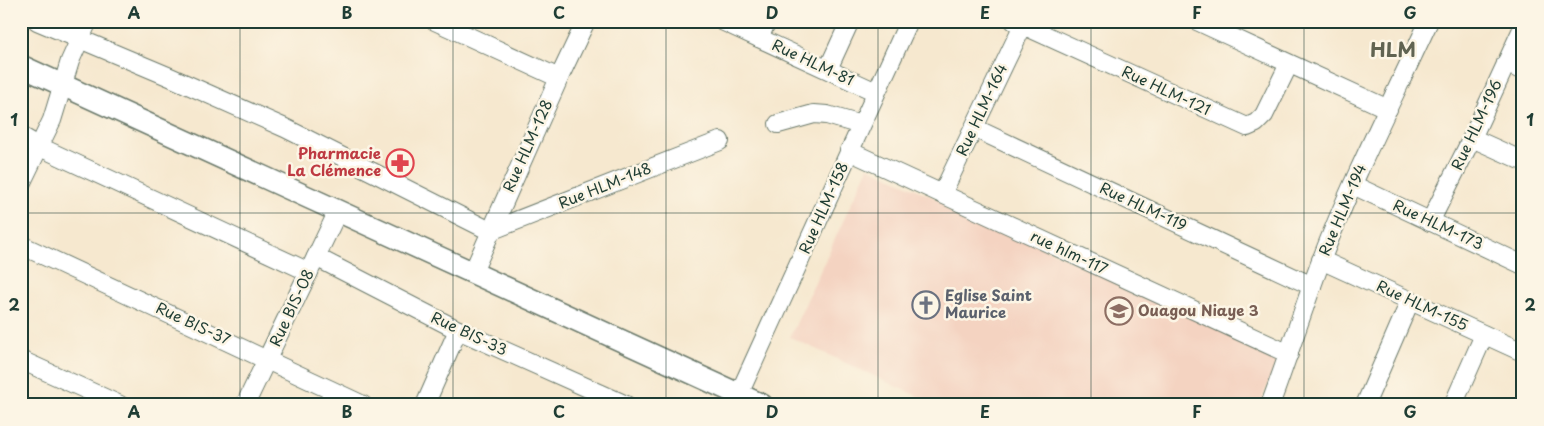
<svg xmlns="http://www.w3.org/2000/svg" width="1544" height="426" font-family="'Playpen Sans',sans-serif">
<rect width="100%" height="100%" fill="#fcf5e5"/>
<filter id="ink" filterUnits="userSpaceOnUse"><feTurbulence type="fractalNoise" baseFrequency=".02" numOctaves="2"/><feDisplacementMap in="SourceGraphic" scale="10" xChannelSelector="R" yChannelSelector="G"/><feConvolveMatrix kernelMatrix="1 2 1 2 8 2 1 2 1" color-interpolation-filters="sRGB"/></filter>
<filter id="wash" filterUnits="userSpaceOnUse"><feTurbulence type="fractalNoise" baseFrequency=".0096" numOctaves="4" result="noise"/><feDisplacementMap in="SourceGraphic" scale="20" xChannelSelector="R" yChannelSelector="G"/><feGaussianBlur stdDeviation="1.12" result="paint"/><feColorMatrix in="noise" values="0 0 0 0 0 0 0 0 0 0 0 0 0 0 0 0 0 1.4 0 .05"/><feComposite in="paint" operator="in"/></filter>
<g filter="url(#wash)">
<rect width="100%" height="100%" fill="#f6e8cf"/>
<path fill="#f4d3c1" d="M868,167L1280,357L1259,405H936L790,337Z"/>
</g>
<g filter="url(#ink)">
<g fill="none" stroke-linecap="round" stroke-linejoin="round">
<g stroke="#6a796a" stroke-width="20">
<g id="minor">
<path d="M37,21L170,77L285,128L490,231L720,141"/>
<path d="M435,21L559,78"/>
<path d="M722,21L876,92"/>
<path d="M1014,21L1247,127L1256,123L1264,115L1289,64"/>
<path d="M1197,21L1388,109"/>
<path d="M759,38L767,21"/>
<path d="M1506,63L1523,71"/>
<path d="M828,69L850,21"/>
<path d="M778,124L814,114L827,115L861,125"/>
<path d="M974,128L1312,286"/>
<path d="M21,136L40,147L309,272"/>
<path d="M1472,138L1523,161"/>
<path d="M849,151L1289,354"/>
<path d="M21,184L52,120L70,61L88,21"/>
<path d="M1353,185L1523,265"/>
<path d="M942,194L1023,25"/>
<path d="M1430,222L1472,138L1523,27"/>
<path d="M21,245L363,405"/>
<path d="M316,257L458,330L626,405"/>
<path d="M1321,260L1518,350L1523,351"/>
<path d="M473,272L559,78L586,21"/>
<path d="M21,360L120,405"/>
<path d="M739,394L909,21"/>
<path d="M245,405L338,211"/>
<path d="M425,405L458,330"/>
<path d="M1270,405C1288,357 1303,309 1321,261C1352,179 1392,101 1429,21"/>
<path d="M1365,405L1410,301"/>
<path d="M1453,405L1484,335"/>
</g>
</g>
<g stroke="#6a796a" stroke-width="24">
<path id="tertiary" d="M21,66L762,405"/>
</g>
<use href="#minor" stroke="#fff" stroke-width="18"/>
<use href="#tertiary" stroke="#fff" stroke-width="21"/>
</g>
</g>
<path fill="none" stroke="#1f3d34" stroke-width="1" stroke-opacity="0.55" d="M240,21V405M453,21V405M666,21V405M878,21V405M1091,21V405M1304,21V405M21,213H1523"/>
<defs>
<g id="pharmacy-ring" transform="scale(1.4375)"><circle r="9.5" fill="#fcf5e5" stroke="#e0444e" stroke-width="1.5"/><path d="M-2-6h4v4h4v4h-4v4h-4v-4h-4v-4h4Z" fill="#e0444e"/></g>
<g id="church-ring" transform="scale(1.4375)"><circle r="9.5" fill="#fcf5e5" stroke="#6b7280" stroke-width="1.5"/><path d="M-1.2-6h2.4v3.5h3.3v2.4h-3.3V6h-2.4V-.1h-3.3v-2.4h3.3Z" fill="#6b7280"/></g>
<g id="school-ring" transform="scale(1.4375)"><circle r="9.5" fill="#fcf5e5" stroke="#8d6e63" stroke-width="1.5"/><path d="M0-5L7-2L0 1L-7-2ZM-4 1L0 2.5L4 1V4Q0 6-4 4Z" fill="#8d6e63"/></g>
</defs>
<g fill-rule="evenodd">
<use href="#pharmacy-ring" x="400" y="163"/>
<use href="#church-ring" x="926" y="305"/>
<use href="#school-ring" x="1119" y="311"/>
</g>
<g text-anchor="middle" stroke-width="5" stroke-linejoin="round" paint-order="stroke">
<g font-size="15" fill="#1f3d34" stroke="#fcf5e5">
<text transform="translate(813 63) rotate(25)" y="5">Rue HLM-81</text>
<text transform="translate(1166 91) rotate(25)" y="5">Rue HLM-121</text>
<text transform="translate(982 110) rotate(-65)" y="5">Rue HLM-164</text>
<text transform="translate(1477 125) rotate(-65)" y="5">Rue HLM-196</text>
<text transform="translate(528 146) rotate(-66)" y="5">Rue HLM-128</text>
<text transform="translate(605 186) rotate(-22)" y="5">Rue HLM-148</text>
<text transform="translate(1143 207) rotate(25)" y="5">Rue HLM-119</text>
<text transform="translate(824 208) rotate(-66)" y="5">Rue HLM-158</text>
<text transform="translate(1343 210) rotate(-67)" y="5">Rue HLM-194</text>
<text transform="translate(1438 225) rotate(25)" y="5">Rue HLM-173</text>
<text transform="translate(1069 253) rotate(25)" y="5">rue hlm-117</text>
<text transform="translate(1422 306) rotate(25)" y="5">Rue HLM-155</text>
<text transform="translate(292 308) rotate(-65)" y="5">Rue BIS-08</text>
<text transform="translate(193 324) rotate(25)" y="5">Rue BIS-37</text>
<text transform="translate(469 334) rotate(25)" y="5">Rue BIS-33</text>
</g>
<g font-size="15" font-weight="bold" fill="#be3a42" stroke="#fcf5e5" text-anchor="end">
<text x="381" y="159">Pharmacie<tspan x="381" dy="17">La Clémence</tspan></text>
</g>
<g font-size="15" font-weight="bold" fill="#5b616d" stroke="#fcf5e5" text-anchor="start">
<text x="945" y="301">Eglise Saint<tspan x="945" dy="17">Maurice</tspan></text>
</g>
<g font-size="15" font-weight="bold" fill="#785e54" stroke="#fcf5e5" text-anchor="start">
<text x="1138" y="316">Ouagou Niaye 3</text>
</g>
<g font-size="20" font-weight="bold" fill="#616452" stroke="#fcf5e5">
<text x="1393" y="57">HLM</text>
</g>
</g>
<rect width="1544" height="426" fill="none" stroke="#fcf5e5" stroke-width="55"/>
<rect x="28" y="28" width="1488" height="370" fill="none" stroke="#1f3d34" stroke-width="2"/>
<g font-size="16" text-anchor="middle" font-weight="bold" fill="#1f3d34">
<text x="134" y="19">A</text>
<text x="347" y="19">B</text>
<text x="559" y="19">C</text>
<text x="772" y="19">D</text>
<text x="985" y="19">E</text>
<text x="1197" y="19">F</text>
<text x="1410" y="19">G</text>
<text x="14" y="126">1</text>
<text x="1530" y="126">1</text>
<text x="14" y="311">2</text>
<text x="1530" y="311">2</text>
<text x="134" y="418">A</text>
<text x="347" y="418">B</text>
<text x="559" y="418">C</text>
<text x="772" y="418">D</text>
<text x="985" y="418">E</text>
<text x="1197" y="418">F</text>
<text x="1410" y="418">G</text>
</g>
</svg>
